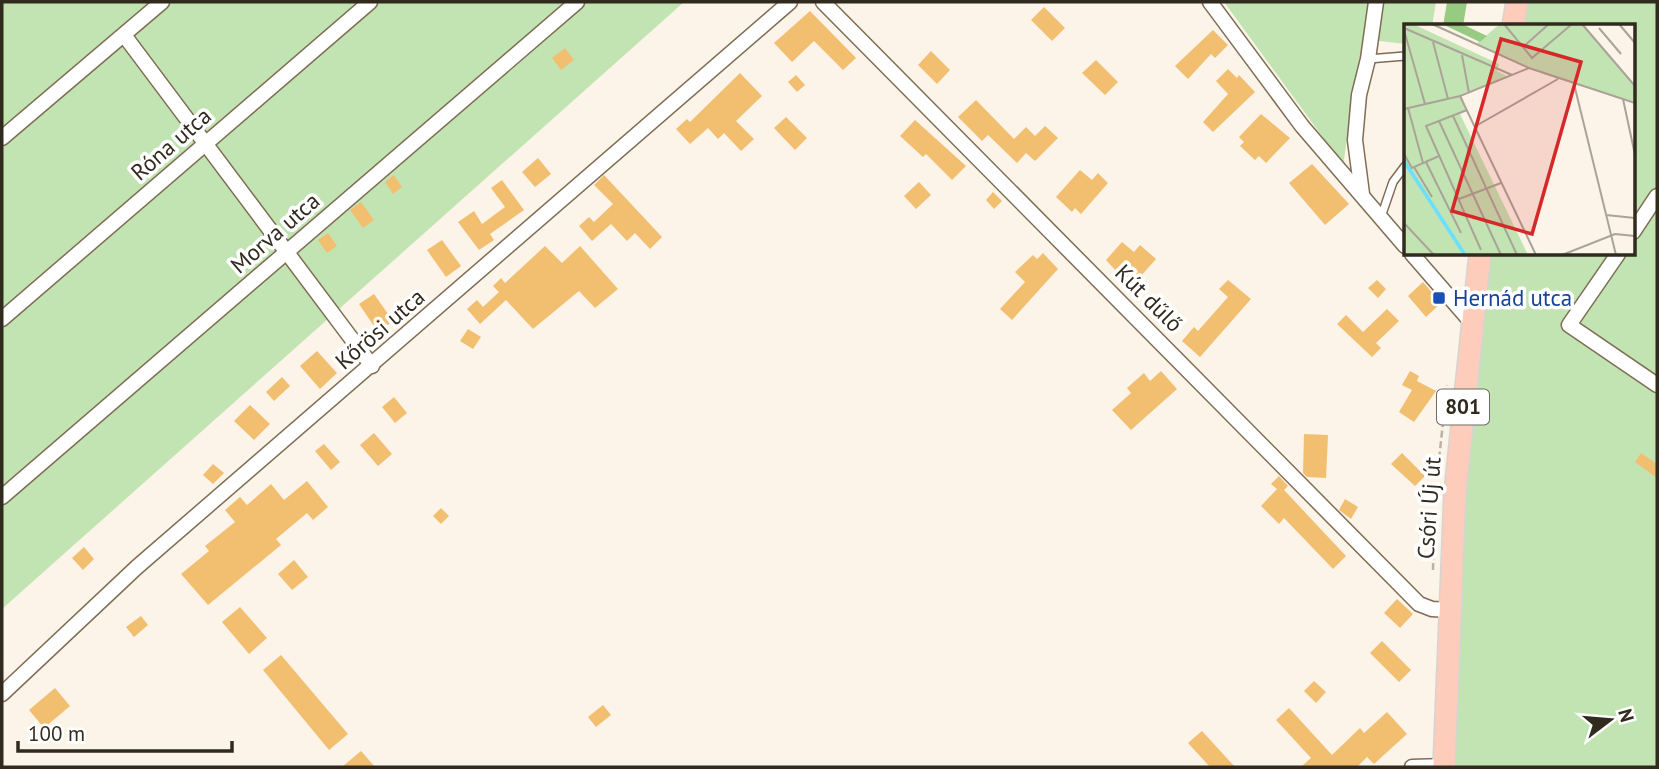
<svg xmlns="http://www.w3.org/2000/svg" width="1659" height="769" font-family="'PT Sans',sans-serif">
<rect width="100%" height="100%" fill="#fcf4e8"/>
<g fill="#c2e4b3">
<path d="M2,2H684L2,609Z"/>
<path d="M1224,2H1436L1432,26H1405V44L1363,39L1343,165Z"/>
<path d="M1517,2H1657V767H1444L1480,254H1633V26H1513Z"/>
</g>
<path fill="#98cb82" d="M1447,2H1467L1463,26H1443Z"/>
<g fill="#f2be70">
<path d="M1044,7L1065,28L1052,41L1031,20Z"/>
<path d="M810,11L856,58L843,70L814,41L792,62L774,43Z"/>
<path d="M1213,30L1228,45L1215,58L1211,54L1188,79L1175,66Z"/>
<path d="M565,48L574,60L561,70L552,58Z"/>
<path d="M931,51L950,70L937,84L918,65Z"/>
<path d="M1096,60L1118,82L1105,95L1082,73Z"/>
<path d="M1228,69L1237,78L1239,75L1255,92L1213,132L1203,122L1228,94L1216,81Z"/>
<path d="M740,73L762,96L736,121L754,139L741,151L724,133L718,139L708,128L690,144L676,129L687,119L690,122Z"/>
<path d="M796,75L805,85L797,92L788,82Z"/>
<path d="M976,100L1014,139L1026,127L1035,136L1045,126L1058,138L1035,161L1026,153L1017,163L988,135L982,141L958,117Z"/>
<path d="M1261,114L1290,138L1266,163L1259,156L1255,160L1240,146L1244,142L1239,137Z"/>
<path d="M786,117L807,138L795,150L774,128Z"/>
<path d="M915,120L966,166L952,180L926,154L923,157L900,136Z"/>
<path d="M538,158L551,174L535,187L522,172Z"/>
<path d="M1312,164L1349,204L1325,225L1289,183Z"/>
<path d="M1080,170L1092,180L1098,173L1108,183L1081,214L1075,208L1072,212L1056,197Z"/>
<path d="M394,175L402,187L393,194L385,182Z"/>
<path d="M604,175L662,237L650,249L635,233L627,241L611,224L592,241L579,226L589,217L594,222L613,204L594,185Z"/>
<path d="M502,180L524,210L490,234L494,240L479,250L458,222L474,211L482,224L505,207L491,188Z"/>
<path d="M919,182L931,195L916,209L904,196Z"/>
<path d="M993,192L1002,201L994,209L986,200Z"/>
<path d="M361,202L374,220L363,228L350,210Z"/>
<path d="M328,233L337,246L327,253L318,240Z"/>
<path d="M442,240L461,266L446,277L427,250Z"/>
<path d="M1122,242L1134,252L1140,245L1156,259L1131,287L1106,260Z"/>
<path d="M545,246L562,263L580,246L618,289L595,308L579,291L533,329L506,300L480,324L467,309L477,300L483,307L499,292L493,286L501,278L505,283Z"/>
<path d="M1043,253L1058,269L1012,320L1000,309L1025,282L1015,272L1033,255L1037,259Z"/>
<path d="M1228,280L1251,299L1200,357L1182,341L1194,327L1198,331L1228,297L1219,289Z"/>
<path d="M1377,280L1386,289L1378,298L1368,288Z"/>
<path d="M1423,282L1441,303L1426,317L1408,296Z"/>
<path d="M374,294L393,321L378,332L359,304Z"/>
<path d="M1387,309L1399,321L1376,343L1381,348L1372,357L1337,324L1346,315L1363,332Z"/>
<path d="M468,329L481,337L473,349L460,341Z"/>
<path d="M317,351L337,373L320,389L300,366Z"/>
<path d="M1161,371L1177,389L1131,430L1112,410L1131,393L1127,388L1144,373L1150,381Z"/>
<path d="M1410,371L1419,376L1417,381L1436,391L1414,422L1399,412L1412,390L1402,385Z"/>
<path d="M282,377L290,386L274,401L266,392Z"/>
<path d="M394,397L407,413L395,423L382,407Z"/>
<path d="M250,405L270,424L254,440L234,421Z"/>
<path d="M374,433L392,454L378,466L360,445Z"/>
<path d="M1304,434L1328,435L1326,478L1307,477L1303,473Z"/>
<path d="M324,444L340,462L331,470L315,451Z"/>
<path d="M1402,453L1425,476L1415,486L1391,464Z"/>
<path d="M1641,453L1657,464V478L1635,462Z"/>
<path d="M213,464L224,473L213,484L203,475Z"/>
<path d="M1279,476L1288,486L1284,490L1346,556L1333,569L1284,518L1279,524L1261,506L1277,489L1271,484Z"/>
<path d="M307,481L328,507L313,520L307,513L276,539L281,545L208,605L181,574L209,551L205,546L235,522L225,510L240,497L247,505L271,484L284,500Z"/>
<path d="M1345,499L1358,507L1351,519L1339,510Z"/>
<path d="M441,508L449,516L441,524L433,516Z"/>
<path d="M84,547L94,559L83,570L72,558Z"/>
<path d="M294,560L308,577L292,590L278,574Z"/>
<path d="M1397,599L1413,614L1400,628L1384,613Z"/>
<path d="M240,607L267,638L249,654L222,622Z"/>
<path d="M141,616L148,625L134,637L126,627Z"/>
<path d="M1382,641L1411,670L1399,682L1370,653Z"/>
<path d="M281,655L348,734L329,750L263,670Z"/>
<path d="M1314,681L1326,692L1316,703L1304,691Z"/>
<path d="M55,688L70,706L44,728L29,710Z"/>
<path d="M603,705L611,715L596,727L588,717Z"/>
<path d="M1289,708L1332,755L1360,728L1364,733L1387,712L1407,734L1374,764L1367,757L1357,767H1301L1311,758L1276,720Z"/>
<path d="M1202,731L1235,767H1210L1188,743Z"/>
<path d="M361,751L375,767H342Z"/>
</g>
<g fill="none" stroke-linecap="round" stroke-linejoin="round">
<g stroke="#7f6d54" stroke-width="10">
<g id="lane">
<path d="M1368,59L1405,56"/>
<path d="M1381,217L1393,182L1405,166"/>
</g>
</g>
<g stroke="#7f6d54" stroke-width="17">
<g id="street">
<path d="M823,2L1419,604L1432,609L1449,610"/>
<path d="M1210,2L1302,126L1405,246"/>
<path d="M124,35L372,366"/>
<path d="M2,138L162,2"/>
<path d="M1362,194L1355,140L1359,95L1368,59L1376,2"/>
<path d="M1633,232L1657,196"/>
<path d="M1412,254L1471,322"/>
<path d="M1618,254L1569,325L1657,385"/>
<path d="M2,319L370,2"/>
<path d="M2,497L577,2"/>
<path d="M2,694L137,567L790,2"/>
<path d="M1412,767L1444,766"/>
</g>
</g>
<g stroke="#d6d4d2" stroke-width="24">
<g id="primary">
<path d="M1513,26L1517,2"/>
<path d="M1444,767L1455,492L1480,254"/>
</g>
</g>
<g stroke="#bab2a7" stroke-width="2.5" stroke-dasharray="7 3.5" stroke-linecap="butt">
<path d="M1438,469L1447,385"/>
<path d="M1433,570L1434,528"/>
</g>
<use href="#lane" stroke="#fff" stroke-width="7"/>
<use href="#street" stroke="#fff" stroke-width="14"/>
<use href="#primary" stroke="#feccbb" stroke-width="21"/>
</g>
<rect fill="#1a4fb4" stroke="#fff" stroke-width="2.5" x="1432" y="291" width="14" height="14" rx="3.5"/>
<g text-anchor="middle" stroke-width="7" stroke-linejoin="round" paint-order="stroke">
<rect fill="#fff" stroke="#6f6a62" stroke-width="2" x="1437" y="389.5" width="52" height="35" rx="5"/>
<g font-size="21" font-weight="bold" fill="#312a1f">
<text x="1463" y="414">801</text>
</g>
<g font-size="23" fill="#312a1f" stroke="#fff">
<text transform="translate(171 144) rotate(-41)" y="8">Róna utca</text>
<text transform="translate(275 233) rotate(-41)" y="8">Morva utca</text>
<text transform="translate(1149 298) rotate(45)" y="8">Kút dűlő</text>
<text transform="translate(380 329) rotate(-41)" y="8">Kőrösi utca</text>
<text transform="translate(1429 508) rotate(-86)" y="8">Csóri Új út</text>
</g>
<g font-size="23" fill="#164399" stroke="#fff" text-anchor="start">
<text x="1453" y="306">Hernád utca</text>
</g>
</g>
<g transform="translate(1404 24)">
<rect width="231" height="231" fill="#fcf4e8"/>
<path d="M0,0H9L95,40L93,47L105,53L57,70L63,87L56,90L124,231H0ZM96,0H178L231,62V79L142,51L72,20Z" fill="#c2e4b3"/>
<path d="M38,0H58L83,12L76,18Z" fill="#98cb82"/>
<path fill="none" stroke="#6bdffe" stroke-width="3.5" d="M0,137L61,231"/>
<path fill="none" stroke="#aba398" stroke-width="2" d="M28,0L125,44L231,79M100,0L128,34L168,0M178,0L231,62M215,0L231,19M0,4L108,51M195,4L217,30M0,6L21,80M29,18L44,75M119,23L145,0M58,31L65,69M170,60L212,231M56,72L132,231M219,75L231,131M4,84L19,139M0,85L56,72L125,44M63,86L22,102L77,226M49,92L113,231M35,97L97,231M70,103L154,55M0,130L8,144L35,132M22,138L57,209M10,143L28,173M55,175L97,159M202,191L231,194M0,199L30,231M158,231L211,210L231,212"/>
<path fill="#d62828" fill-opacity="0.15" stroke="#d62828" stroke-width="3.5" d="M97,15L177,38L128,210L48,187Z"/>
<rect width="231" height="231" fill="none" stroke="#312a1f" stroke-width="3.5"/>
</g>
<rect width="1659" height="769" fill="none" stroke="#312a1f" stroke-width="7"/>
<g transform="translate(1610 720) rotate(74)" stroke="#ffffff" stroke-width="5" paint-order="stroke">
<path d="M0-5L12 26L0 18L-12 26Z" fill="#312a1f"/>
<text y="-10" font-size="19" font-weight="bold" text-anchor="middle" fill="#312a1f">N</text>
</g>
<path d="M18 741v10h214v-10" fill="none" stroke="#312a1f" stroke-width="3.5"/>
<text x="28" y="741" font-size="21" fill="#312a1f" stroke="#ffffff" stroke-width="5" paint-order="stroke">100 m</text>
</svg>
